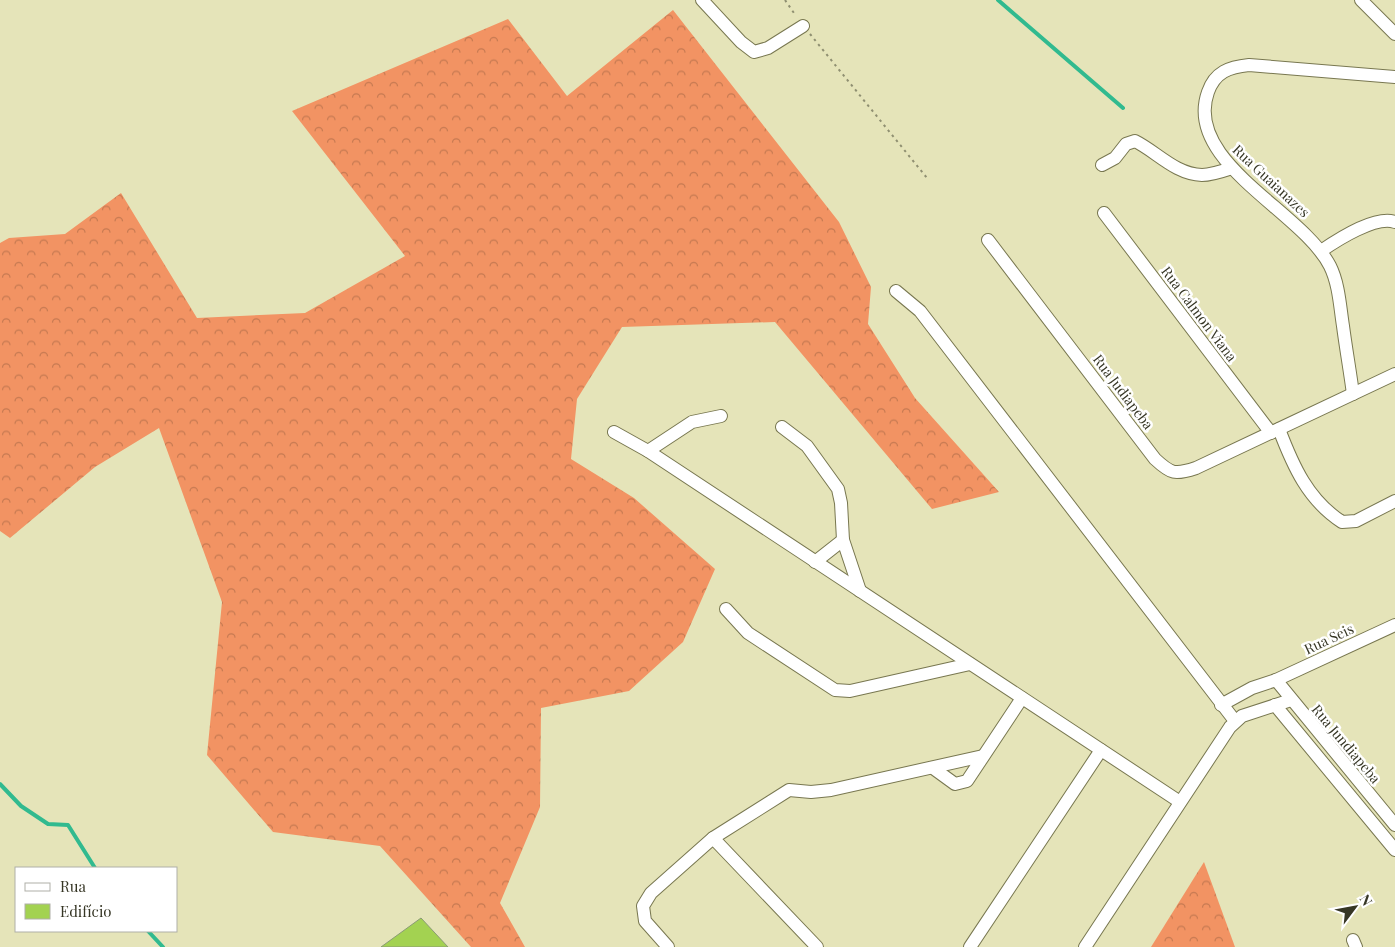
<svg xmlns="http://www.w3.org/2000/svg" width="1395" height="947" font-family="'Playfair Display',serif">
<defs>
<pattern id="forest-crowns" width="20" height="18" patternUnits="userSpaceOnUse" patternTransform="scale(1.25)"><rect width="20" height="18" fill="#f29363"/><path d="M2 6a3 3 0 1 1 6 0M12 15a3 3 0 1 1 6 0" fill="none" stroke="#c57951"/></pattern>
</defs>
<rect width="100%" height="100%" fill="#e5e4b9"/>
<g fill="url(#forest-crowns)">
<path d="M673,10L839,222L871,287L868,324L915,398L999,492L932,509L775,322L622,327L577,399L571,459L634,498L715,569L683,642L629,691L541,708L540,807L500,903L525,947H471L380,846L273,832L207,755L222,602L159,428L95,467L10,538L0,531V243L9,238L65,234L121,193L197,318L305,313L405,256L292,111L508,19L567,96Z"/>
<path d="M1204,862L1235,947H1151Z"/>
</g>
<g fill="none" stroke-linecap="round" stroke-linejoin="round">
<g stroke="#31ba8f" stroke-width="4">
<path d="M998,0L1123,108"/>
<path d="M0,784L21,806L48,824L68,825L95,868"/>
<path d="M148,931L163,947"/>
</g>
</g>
<path fill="#a3d251" stroke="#8a9b75" d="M421,918L448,947H381Z"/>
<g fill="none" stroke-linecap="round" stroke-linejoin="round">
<g stroke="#787750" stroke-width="14">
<g id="street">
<path d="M702,0L741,42L754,52L768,48L803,26"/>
<path d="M1361,0L1395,34"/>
<path d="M1102,165L1115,158L1126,144L1135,141C1157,152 1175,174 1202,175C1211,175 1223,171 1232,168"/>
<path d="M1104,213L1271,433"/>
<path d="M988,240L1155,459C1171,474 1175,475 1196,468L1395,374"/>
<path d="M1321,251C1337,240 1376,215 1395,222"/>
<path d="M896,291L920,311L1235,721"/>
<path d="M1353,394C1350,371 1346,349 1343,326C1340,307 1339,284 1330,266C1302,211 1183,162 1208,92C1215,72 1229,67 1249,65L1395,77"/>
<path d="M782,427L807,446L838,489L841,503L843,540L860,591"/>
<path d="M1279,429C1293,466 1308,500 1342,522L1356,521L1395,501"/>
<path d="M614,432L648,451L1180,802"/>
<path d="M648,451L692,422L721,416"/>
<path d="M815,562L843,540"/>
<path d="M726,609L748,633L835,690L850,691L970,664"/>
<path d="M1276,680L1395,825"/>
<path d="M1221,705L1252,688L1276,680L1395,625"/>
<path d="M1275,705L1395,850"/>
<path d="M933,768L955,784L967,781L1022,698"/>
<path d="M713,838L817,947"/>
<path d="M1353,940L1356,947"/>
<path d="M668,947L645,921L643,906L651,893L713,838L789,790L811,792L831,790L983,756"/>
<path d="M970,947L1101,750"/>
<path d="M1085,947L1230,727L1242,716L1291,700"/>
</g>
</g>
<g stroke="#8f8f71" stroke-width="2" stroke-dasharray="2.5 4" stroke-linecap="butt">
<path d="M785,0L796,16"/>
<path d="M810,34L927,178"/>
</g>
<use href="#street" stroke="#fff" stroke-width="12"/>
</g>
<g text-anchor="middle" stroke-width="5" stroke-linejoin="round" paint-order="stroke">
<g font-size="14" fill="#363625" stroke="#fff">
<text transform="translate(1271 181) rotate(43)" y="5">Rua Guaianazes</text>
<text transform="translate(1199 314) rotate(53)" y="5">Rua Calmon Viana</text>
<text transform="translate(1123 392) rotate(53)" y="5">Rua Judiapeba</text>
<text transform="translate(1329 639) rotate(-25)" y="5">Rua Seis</text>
<text transform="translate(1346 744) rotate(50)" y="5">Rua Jundiapeba</text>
</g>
</g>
<rect x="15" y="867" width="162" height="65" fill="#ffffff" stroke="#afafa8"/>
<rect x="25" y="883" width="25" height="8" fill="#ffffff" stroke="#afafa8"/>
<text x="60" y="892" font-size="15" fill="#363625">Rua</text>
<rect x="25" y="904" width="25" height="15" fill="#a3d251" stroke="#afafa8"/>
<text x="60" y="917" font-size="15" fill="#363625">Edifício</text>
<g transform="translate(1355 907) rotate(58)" stroke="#ffffff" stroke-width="4" paint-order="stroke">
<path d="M0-4L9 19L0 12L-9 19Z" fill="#363625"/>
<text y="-8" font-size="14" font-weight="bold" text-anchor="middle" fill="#363625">N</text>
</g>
</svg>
